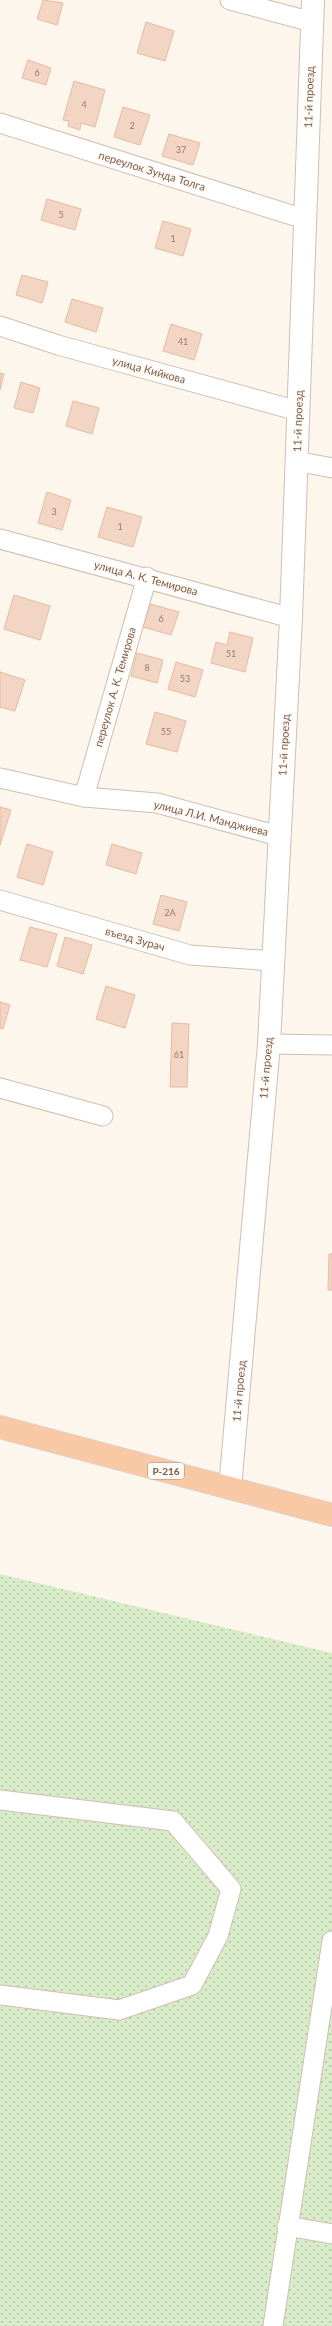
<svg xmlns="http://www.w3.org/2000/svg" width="332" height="2326" font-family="Lato,sans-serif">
<defs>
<pattern id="grass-dots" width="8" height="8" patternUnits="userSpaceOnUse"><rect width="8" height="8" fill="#d8ecc9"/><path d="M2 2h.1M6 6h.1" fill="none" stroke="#b4c2a5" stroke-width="1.8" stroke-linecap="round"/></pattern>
</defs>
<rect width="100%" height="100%" fill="#fdf6ec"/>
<path fill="url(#grass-dots)" d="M0,1574L332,1653V2326H0Z"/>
<g fill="#f3d5c3" stroke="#e6bba3">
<path d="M43,0L63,3L57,25L37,19Z"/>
<path d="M146,22L174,31L165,61L137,53Z"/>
<path d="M28,60L51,68L46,85L22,78Z"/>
<path d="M74,81L105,90L95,127L81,123L80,130L68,126L69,121L63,120Z"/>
<path d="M123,107L150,115L140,145L114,137Z"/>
<path d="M169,134L200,143L193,165L162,156Z"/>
<path d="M47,199L81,209L75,230L41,220Z"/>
<path d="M163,221L191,229L183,256L155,248Z"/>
<path d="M22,275L48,282L42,303L16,295Z"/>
<path d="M72,299L103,308L96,332L65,322Z"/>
<path d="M171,324L202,334L194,360L163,351Z"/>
<path d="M0,373L4,374L0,390Z"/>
<path d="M21,382L40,388L33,413L14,408Z"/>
<path d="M73,401L99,408L92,434L66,426Z"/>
<path d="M47,492L71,500L62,530L38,523Z"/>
<path d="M107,507L142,517L133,547L98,537Z"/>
<path d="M14,595L50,606L40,640L4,629Z"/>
<path d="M150,604L179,612L171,635L143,627Z"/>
<path d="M230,632L253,638L245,672L211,663L216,642L227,645Z"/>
<path d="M137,653L163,660L157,683L131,676Z"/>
<path d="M176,662L203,670L195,697L168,689Z"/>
<path d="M0,672L25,680L15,711L0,707Z"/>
<path d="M155,712L186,721L177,752L146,744Z"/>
<path d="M0,807L11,810L0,845Z"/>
<path d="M27,844L53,852L43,885L17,877Z"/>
<path d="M112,844L142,853L136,874L106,865Z"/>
<path d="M161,895L187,902L179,931L153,924Z"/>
<path d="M30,927L57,934L47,967L20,960Z"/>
<path d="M65,937L92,945L83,974L57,966Z"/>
<path d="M106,986L135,995L125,1028L96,1019Z"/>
<path d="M0,1002L10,1005L3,1029L0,1028Z"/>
<path d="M172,1023L189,1024L187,1087H170Z"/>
<path d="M329,1254H332V1290H328Z"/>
</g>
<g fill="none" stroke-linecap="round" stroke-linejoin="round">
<g stroke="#d1beb0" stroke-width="21">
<g id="minor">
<path d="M230,0L312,22"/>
<path d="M0,123L304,219"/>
<path d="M0,326L58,345L298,411"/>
<path d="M296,461L332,468"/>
<path d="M0,539L291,618"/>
<path d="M0,778L84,797L157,803L279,836"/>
<path d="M84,797L147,577"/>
<path d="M0,900L190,955L273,961"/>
<path d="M269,1044L332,1045"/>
<path d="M0,1088L103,1116"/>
<path d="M0,1800L173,1821L231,1889L218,1936L192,1985L119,2010L0,1995"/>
<path d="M287,2226L332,2234"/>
<path d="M273,2326L332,1941"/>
</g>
</g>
<g stroke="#d1beb0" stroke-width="24">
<path id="tertiary" d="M230,1488L269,1044L291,618L313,0"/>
</g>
<g stroke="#dad1cd" stroke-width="24">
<path id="trunk" d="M0,1427L332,1515"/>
</g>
<use href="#minor" stroke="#fff" stroke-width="19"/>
<use href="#tertiary" stroke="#fff" stroke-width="22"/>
<use href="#trunk" stroke="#f9c8a4" stroke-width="22"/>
</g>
<g text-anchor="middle" stroke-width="3" stroke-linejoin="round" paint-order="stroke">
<g font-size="9" fill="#987a6a">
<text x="37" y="76">6</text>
<text x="84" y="108">4</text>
<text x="132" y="129">2</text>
<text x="181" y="153">37</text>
<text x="61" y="218">5</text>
<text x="173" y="242">1</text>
<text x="183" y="345">41</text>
<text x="54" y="515">3</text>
<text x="120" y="530">1</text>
<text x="161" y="622">6</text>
<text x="231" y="657">51</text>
<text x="147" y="671">8</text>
<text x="185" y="682">53</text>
<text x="166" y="735">55</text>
<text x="170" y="916">2А</text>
<text x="179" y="1058">61</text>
</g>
<rect fill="#fffaf3" stroke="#a28b7f" stroke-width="1" x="148" y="1463" width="36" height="16" rx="3"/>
<g font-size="10" font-weight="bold" fill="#7a5c4d">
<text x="166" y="1475">Р-216</text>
</g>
<g font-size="11" fill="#7a5c4d" stroke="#fffaf3">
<text transform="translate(309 97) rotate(-88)" y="4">11-й проезд</text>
<text transform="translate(152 171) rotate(17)" y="4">переулок Зунда Толга</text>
<text transform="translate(149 370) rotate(15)" y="4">улица Кийкова</text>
<text transform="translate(298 421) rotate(-88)" y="4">11-й проезд</text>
<text transform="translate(146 578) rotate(15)" y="4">улица А. К. Темирова</text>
<text transform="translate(115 687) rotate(-74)" y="4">переулок А. К. Темирова</text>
<text transform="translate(284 745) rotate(-87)" y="4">11-й проезд</text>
<text transform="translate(211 818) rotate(14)" y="4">улица Л.И. Манджиева</text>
<text transform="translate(135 939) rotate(16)" y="4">въезд Зурач</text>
<text transform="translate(266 1068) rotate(-85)" y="4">11-й проезд</text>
<text transform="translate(239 1391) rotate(-85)" y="4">11-й проезд</text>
</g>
</g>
</svg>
